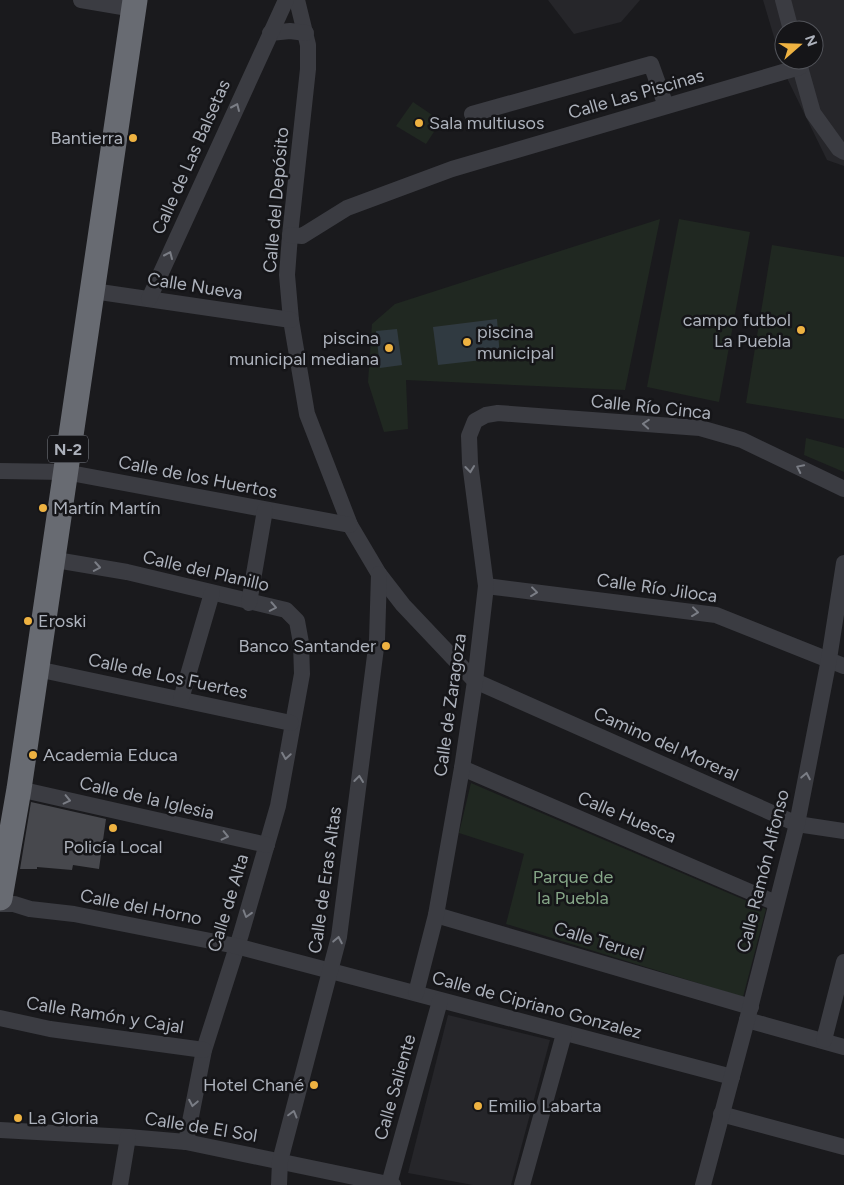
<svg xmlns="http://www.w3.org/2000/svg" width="844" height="1185" font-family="Figtree,sans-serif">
<rect width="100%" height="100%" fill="#1a1a1d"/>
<g fill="#26262a" fill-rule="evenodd">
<path d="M548,0H640L621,22L574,34Z"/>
<path d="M763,0H844V166L827,160L785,74ZM784,30H814V60H784Z"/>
<path d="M448,1015L550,1040L511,1185H473L408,1173Z"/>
</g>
<g fill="#202821">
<path d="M413,102L441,121L426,144L396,126Z"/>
<path d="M660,219L625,390L406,380L408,429L384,432L368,382L372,324L395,304Z"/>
<path d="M679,219L750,232L719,402L647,387Z"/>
<path d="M772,245L844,257V419L746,403Z"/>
<path d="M806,438L844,448V472L804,455Z"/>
<path d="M471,783L766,909L743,997L506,924L524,854L459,833Z"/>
</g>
<g fill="#303a41">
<path d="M497,319L500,358L438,365L433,327Z"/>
<path d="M397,329L402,365L380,368L376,331Z"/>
</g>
<path fill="#47484d" d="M31,802L106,819L99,869L73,865L72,870L37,867V869H20Z"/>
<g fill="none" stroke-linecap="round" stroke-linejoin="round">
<g stroke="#3b3c42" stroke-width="16">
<path d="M81,0L134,9"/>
<path d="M297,0L308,45V69L290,235L287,275L291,320L307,414L350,525L379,574L403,605L475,681L797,824L844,831"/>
<path d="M783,0L791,30"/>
<path d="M270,33L290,31L306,33"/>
<path d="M798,60L813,113L839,149L844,152"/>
<path d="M472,114L651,64L666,106"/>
<path d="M290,235L302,236L347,208L452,169L800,67"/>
<path d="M93,291L291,320"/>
<path d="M149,299L286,0"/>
<path d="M0,471L65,472L350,525"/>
<path d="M54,553L56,560L127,572L286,610L297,621L301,643L302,674L278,806L241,934L204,1050L186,1142"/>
<path d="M486,586L716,615L844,666"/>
<path d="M249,603L265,510"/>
<path d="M37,669L291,723"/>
<path d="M181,699L212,593"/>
<path d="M462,768L776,903"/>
<path d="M19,789L267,845"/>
<path d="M0,904H14L30,909L74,914L236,946L732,1077"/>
<path d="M436,915L751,1007"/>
<path d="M416,993L436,915L462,768L475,681L486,586L470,463L469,436L475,421L486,415L498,413L700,428L742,440L844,489"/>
<path d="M0,1018L50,1029L204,1050"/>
<path d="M747,1020L844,1047"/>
<path d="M824,1040L844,962"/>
<path d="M721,1114L844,1147"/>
<path d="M0,1130L128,1137L186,1142L393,1185"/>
<path d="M389,1184L440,1001"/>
<path d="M120,1185L128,1137"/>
<path d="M279,1185L280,1161L339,937L377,640L379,574"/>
<path d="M522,1185L564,1034"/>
<path d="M703,1185L747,1020L797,824L829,659L844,563"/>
</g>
<path stroke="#686b72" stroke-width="25" d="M0,898L19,789L135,0"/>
</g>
<defs><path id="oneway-chevron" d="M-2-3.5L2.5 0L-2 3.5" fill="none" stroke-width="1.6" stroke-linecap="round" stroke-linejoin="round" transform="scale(1.25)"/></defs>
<g stroke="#7a7d85">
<use href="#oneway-chevron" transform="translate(236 107) rotate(-66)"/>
<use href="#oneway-chevron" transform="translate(169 255) rotate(-66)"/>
<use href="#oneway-chevron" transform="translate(646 424) rotate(-176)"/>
<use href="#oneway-chevron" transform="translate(800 468) rotate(-154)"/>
<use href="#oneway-chevron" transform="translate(470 469) rotate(84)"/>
<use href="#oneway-chevron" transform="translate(97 567) rotate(10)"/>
<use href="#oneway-chevron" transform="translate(534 592) rotate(7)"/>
<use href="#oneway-chevron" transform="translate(273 607) rotate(11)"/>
<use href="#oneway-chevron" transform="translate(695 612) rotate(7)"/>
<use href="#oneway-chevron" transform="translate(286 756) rotate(99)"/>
<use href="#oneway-chevron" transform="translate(806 776) rotate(-79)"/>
<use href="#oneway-chevron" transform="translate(359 779) rotate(-83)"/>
<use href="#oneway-chevron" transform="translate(67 800) rotate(13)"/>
<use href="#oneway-chevron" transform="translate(225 836) rotate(13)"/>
<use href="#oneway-chevron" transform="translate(247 914) rotate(107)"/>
<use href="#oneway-chevron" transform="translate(338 940) rotate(-79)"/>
<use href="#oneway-chevron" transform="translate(193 1103) rotate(101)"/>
<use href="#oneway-chevron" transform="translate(293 1114) rotate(-75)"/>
</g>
<g fill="#eeb241" stroke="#151518" stroke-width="2">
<circle cx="419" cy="123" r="5"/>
<circle cx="133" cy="138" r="5"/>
<circle cx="801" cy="330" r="5"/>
<circle cx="467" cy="342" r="5"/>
<circle cx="389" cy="348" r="5"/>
<circle cx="43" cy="508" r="5"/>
<circle cx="28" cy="621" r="5"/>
<circle cx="386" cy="646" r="5"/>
<circle cx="33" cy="755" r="5"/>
<circle cx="113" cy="828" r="5"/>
<circle cx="314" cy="1085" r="5"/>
<circle cx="478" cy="1106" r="5"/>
<circle cx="18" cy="1118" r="5"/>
</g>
<g text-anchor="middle" stroke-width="5" stroke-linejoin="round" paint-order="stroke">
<rect fill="#151518" stroke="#7f838b" stroke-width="1" x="48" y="435.5" width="40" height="27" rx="4"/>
<g font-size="16" font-weight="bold" fill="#adb2bc">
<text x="68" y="455">N-2</text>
</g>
<g font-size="18" fill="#adb2bc" stroke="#151518">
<text transform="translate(636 94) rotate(-16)" y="6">Calle Las Piscinas</text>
<text transform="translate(191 157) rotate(-66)" y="6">Calle de Las Balsetas</text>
<text transform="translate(276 200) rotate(-85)" y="6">Calle del Depósito</text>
<text transform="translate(195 286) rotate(9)" y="6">Calle Nueva</text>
<text transform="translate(651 407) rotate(6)" y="6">Calle Río Cinca</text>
<text transform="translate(198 477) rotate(11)" y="6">Calle de los Huertos</text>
<text transform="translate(206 571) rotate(13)" y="6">Calle del Planillo</text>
<text transform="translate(657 588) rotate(8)" y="6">Calle Río Jiloca</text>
<text transform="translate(168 676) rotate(12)" y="6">Calle de Los Fuertes</text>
<text transform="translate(450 705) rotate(-82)" y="6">Calle de Zaragoza</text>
<text transform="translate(666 744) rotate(24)" y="6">Camino del Moreral</text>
<text transform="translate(147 798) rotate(13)" y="6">Calle de la Iglesia</text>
<text transform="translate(627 817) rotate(23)" y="6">Calle Huesca</text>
<text transform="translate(763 871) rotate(-76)" y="6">Calle Ramón Alfonso</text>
<text transform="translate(325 880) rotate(-82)" y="6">Calle de Eras Altas</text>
<text transform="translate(228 903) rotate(-73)" y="6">Calle de Alta</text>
<text transform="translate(141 907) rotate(11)" y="6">Calle del Horno</text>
<text transform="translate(599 941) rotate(17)" y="6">Calle Teruel</text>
<text transform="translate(537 1005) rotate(15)" y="6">Calle de Cipriano Gonzalez</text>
<text transform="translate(105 1015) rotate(9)" y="6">Calle Ramón y Cajal</text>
<text transform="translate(395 1087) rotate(-74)" y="6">Calle Saliente</text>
<text transform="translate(201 1127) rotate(9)" y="6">Calle de El Sol</text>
</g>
<g font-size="18" fill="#adb2bc" stroke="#151518" text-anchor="start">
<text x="429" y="129">Sala multiusos</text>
<text x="123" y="144" text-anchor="end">Bantierra</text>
<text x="791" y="326" text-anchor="end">campo futbol<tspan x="791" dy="21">La Puebla</tspan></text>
<text x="477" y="338">piscina<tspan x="477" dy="21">municipal</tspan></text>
<text x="379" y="344" text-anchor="end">piscina<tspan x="379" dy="21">municipal mediana</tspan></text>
<text x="53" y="514">Martín Martín</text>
<text x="38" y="627">Eroski</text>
<text x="376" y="652" text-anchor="end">Banco Santander</text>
<text x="43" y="761">Academia Educa</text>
<text x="113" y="853" text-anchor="middle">Policía Local</text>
<text x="304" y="1091" text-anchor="end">Hotel Chané</text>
<text x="488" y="1112">Emilio Labarta</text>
<text x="28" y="1124">La Gloria</text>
</g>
<g font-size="18" fill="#85a687" stroke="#151518">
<text x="573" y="883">Parque de<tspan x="573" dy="21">la Puebla</tspan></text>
</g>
</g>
<g transform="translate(799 45) rotate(70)"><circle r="24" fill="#151518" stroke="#52545a"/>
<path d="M0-4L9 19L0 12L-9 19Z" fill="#eeb241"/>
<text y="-8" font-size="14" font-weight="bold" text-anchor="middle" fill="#adb2bc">N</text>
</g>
</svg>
